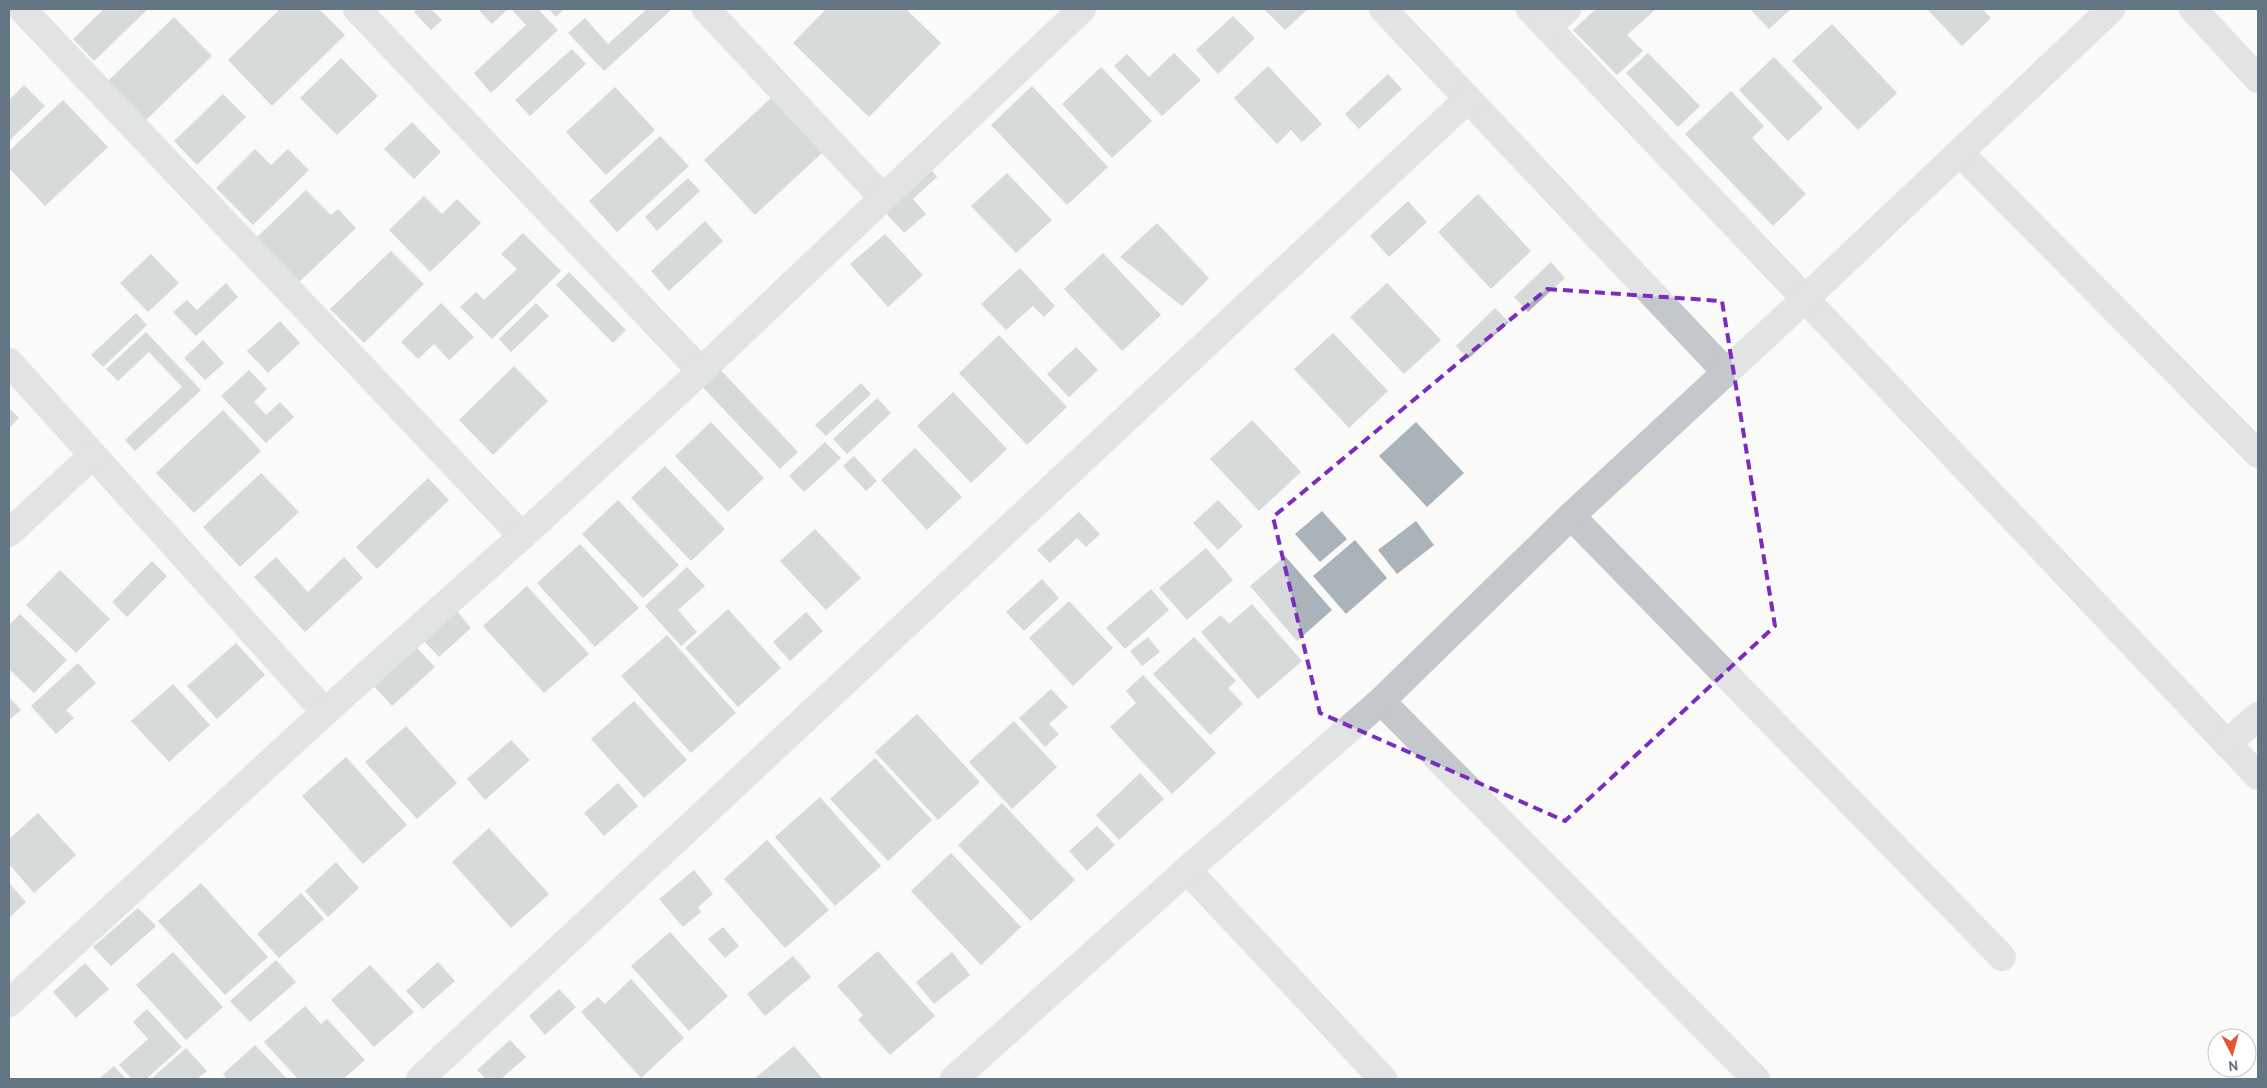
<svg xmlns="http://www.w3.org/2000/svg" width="2267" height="1088" font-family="Overpass,sans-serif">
<rect width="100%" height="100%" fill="#fafaf8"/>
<g fill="#aab3b9">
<path d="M104,9H148L94,61L73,39Z"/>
<path d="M280,9H319L345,35L272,106L228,60Z"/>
<path d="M418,9H431L442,20L431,30L414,12Z"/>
<path d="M478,9H508L492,24Z"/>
<path d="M514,9H538L558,30L491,93L474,73L526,25L512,10Z"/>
<path d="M549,9H564L556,17Z"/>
<path d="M647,9H672L604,71L568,33L585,18L608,44Z"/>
<path d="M826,9H906L941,43L869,117L793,43Z"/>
<path d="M1264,9H1308L1285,30Z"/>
<path d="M1596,9H1656L1627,35L1643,51L1617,75L1573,30Z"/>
<path d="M1750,9H1791L1769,29Z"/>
<path d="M1927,9H1982L1991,18L1962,46Z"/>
<path d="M1233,16L1255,38L1218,74L1196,50Z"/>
<path d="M174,17L212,56L145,121L107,82Z"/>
<path d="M1832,24L1897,93L1858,130L1792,61Z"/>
<path d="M572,49L586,64L530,116L515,100Z"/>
<path d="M1174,53L1201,80L1162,116L1114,66L1127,54L1149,77Z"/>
<path d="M1648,53L1700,106L1678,127L1626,73Z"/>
<path d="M1774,57L1823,108L1788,141L1739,90Z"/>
<path d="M341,58L378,96L337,135L300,98Z"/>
<path d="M1268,66L1322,124L1302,142L1291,130L1277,144L1234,98Z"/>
<path d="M1101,67L1152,121L1112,158L1062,104Z"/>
<path d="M1388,74L1402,89L1359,129L1345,114Z"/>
<path d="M24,85L45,106L9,141V100Z"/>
<path d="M1032,86L1108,167L1067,205L991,125Z"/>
<path d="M615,87L655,130L606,175L566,132Z"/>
<path d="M1731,91L1764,126L1752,138L1806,194L1773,226L1685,134Z"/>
<path d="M223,94L246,117L197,165L174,141Z"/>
<path d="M772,97L823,152L755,215L704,160Z"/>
<path d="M63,100L108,147L45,206L9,168V151Z"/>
<path d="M412,122L441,152L414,179L384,149Z"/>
<path d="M660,136L689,166L617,232L589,201Z"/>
<path d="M255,149L271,165L288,149L309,170L253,225L216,188Z"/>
<path d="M931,169L937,177L913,199L926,214L904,233L884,211Z"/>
<path d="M1007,173L1052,220L1016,253L971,206Z"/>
<path d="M688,178L700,191L657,231L645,217Z"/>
<path d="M306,190L331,215L338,209L356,228L296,285L253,241Z"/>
<path d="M1478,194L1531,251L1491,289L1438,232Z"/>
<path d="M424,196L442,214L457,199L481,223L430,272L389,230Z"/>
<path d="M1408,201L1427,222L1389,257L1370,236Z"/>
<path d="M705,221L723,241L669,291L651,271Z"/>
<path d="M1157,223L1209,278L1182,306L1120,257Z"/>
<path d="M523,233L561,271L492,339L460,307L476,292L484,300L517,269L501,254Z"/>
<path d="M885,234L923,275L888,307L850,264Z"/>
<path d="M391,251L424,284L364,343L330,309Z"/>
<path d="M1103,253L1161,315L1122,351L1064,289Z"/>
<path d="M151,254L179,283L148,312L120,283Z"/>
<path d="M1551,262L1565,278L1528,312L1514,297Z"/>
<path d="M1020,268L1055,306L1044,317L1033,306L1006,330L981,304Z"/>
<path d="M569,272L626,330L613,343L556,285Z"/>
<path d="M226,283L238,297L196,336L173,312L187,300L197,310Z"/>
<path d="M1387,283L1441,340L1404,374L1350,317Z"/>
<path d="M441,303L474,337L449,360L434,344L418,359L401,342Z"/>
<path d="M536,303L549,316L511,352L499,339Z"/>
<path d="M1495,308L1509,322L1468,359L1456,346Z"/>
<path d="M136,313L147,325L103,367L91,355Z"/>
<path d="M280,321L300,343L268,373L247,351Z"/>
<path d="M146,332L201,390L135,451L125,440L182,387L149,352L118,381L106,369Z"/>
<path d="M1333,333L1388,391L1349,428L1294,369Z"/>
<path d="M999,335L1067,407L1027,445L959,373Z"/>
<path d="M203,340L224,363L205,380L184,358Z"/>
<path d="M1076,347L1098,370L1069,397L1047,374Z"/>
<path d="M715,364L798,452L780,469L697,381Z"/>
<path d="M514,366L548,401L493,455L459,420Z"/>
<path d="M249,370L267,389L254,402L266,415L280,402L294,417L266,443L221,396Z"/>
<path d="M861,383L871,394L826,436L815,425Z"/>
<path d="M953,392L1007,449L971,483L917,426Z"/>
<path d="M877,398L891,413L847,454L833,439Z"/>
<path d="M9,408L19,418L9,428Z"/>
<path d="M223,410L261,451L194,513L156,473Z"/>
<path d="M1252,420L1301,472L1259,511L1210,459Z"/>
<path d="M711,422L764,478L728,512L675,456Z"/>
<path d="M1416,422L1464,473L1427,507L1379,456Z"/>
<path d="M825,442L841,458L804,492L789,476Z"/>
<path d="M915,448L962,497L927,530L881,480Z"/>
<path d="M854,456L877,481L866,491L843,466Z"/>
<path d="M665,466L725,529L691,561L631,498Z"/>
<path d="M261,473L299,512L240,567L203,527Z"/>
<path d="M428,478L449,500L377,569L356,547Z"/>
<path d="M618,500L679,565L643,598L582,534Z"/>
<path d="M1218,500L1243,526L1218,550L1193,523Z"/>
<path d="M1322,511L1347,539L1320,562L1295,534Z"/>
<path d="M1079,512L1100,534L1086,547L1077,538L1050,563L1037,550Z"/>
<path d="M1416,521L1434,545L1397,574L1378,550Z"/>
<path d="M815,529L861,578L826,610L780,561Z"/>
<path d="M1355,540L1387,578L1346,614L1313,576Z"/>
<path d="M580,544L639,608L595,647L537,583Z"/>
<path d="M1206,548L1233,580L1187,620L1159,588Z"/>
<path d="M1285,556L1332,610L1297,641L1250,586Z"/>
<path d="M276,557L308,592L344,557L363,578L305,632L254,577Z"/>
<path d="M152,561L167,576L127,617L112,602Z"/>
<path d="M687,567L705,586L678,610L697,632L681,646L645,606Z"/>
<path d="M60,570L110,619L76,653L26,605Z"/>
<path d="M1042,579L1059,598L1024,631L1006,612Z"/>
<path d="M527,586L589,654L544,693L483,626Z"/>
<path d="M1151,589L1169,610L1125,649L1106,628Z"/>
<path d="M1069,601L1113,648L1073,686L1029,638Z"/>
<path d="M1252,604L1302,661L1258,699L1201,632L1221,615L1229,624Z"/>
<path d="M728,609L781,668L738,707L685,648Z"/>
<path d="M456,610L471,628L439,657L423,640Z"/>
<path d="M806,612L823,631L790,661L773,642Z"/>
<path d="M20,614L67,660L34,693L9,669V625Z"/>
<path d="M667,635L736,713L691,753L621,676Z"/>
<path d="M1148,637L1160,652L1142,666L1130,651Z"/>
<path d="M1194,637L1236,681L1228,688L1243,704L1210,735L1153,674Z"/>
<path d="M236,643L265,675L217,719L187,686Z"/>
<path d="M416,647L435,667L392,706L373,685Z"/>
<path d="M78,663L96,683L66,710L74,718L56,734L31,706Z"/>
<path d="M1143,675L1216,753L1172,794L1110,727L1136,703L1126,691Z"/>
<path d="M173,684L210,725L169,762L131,721Z"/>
<path d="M1051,689L1068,707L1049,724L1059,734L1045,747L1019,718Z"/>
<path d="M9,697L21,710L9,720Z"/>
<path d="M634,701L687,760L644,798L591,739Z"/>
<path d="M917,714L980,782L938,820L875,752Z"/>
<path d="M1014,721L1057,767L1012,809L969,762Z"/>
<path d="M406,726L457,783L417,819L365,762Z"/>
<path d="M511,740L530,760L485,800L467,779Z"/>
<path d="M346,757L407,825L363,864L302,796Z"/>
<path d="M875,758L932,820L888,861L830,799Z"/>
<path d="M1140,773L1164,799L1119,840L1096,815Z"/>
<path d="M618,783L638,806L604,836L584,813Z"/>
<path d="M820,797L881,866L835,906L775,837Z"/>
<path d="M1002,803L1075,880L1031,921L958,845Z"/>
<path d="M38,813L76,855L34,893L9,864V839Z"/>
<path d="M1097,826L1115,845L1087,871L1069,851Z"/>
<path d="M489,828L549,894L511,928L452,862Z"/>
<path d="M767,840L829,910L785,948L724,879Z"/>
<path d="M951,853L1021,927L981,965L911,891Z"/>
<path d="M336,862L359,888L328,917L305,891Z"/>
<path d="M694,870L713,894L698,907L701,912L683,927L659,899Z"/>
<path d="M9,883L26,902L9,918Z"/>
<path d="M201,883L268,957L225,995L158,921Z"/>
<path d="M301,893L324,919L279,958L257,934Z"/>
<path d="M138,908L156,926L111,966L93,947Z"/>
<path d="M723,927L739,946L725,958L708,939Z"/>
<path d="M670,932L728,996L689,1031L631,966Z"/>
<path d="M878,951L935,1016L890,1055L858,1020L863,1015L837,986Z"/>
<path d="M173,952L223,1007L186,1040L136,985Z"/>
<path d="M952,952L970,975L934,1004L916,982Z"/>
<path d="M793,956L811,977L765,1016L747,994Z"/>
<path d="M276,960L296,982L250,1022L230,1001Z"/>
<path d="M438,962L455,981L423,1009L406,991Z"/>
<path d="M85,963L109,989L76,1018L53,992Z"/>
<path d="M370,965L414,1012L374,1047L331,1000Z"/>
<path d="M631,979L684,1038L641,1078L581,1012L598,997L605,1004Z"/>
<path d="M559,989L576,1007L545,1035L529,1016Z"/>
<path d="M305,1006L321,1024L327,1019L365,1060L343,1079H298L264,1042Z"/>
<path d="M147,1009L182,1047L146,1079H132L119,1065L148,1039L133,1022Z"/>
<path d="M510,1040L526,1057L501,1079H486L477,1070Z"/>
<path d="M255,1045L287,1079H227L223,1074Z"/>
<path d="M794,1046L823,1079H754Z"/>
<path d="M186,1048L207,1071L197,1079H151Z"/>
<path d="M114,1066L126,1079H99Z"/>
</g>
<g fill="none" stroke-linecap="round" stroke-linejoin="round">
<g stroke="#c3c8cc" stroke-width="28">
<path d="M22,9L522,536"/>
<path d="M357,9L701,371"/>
<path d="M706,9L883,198"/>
<path d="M1383,9L1726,372"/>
<path d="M1530,9L2258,776"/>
<path d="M2193,9L2258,79"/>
<path d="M1547,27L1567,9"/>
<path d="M1960,153L2258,454"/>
<path d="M9,362L325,712"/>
<path d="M1571,516L2002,957"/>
<path d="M9,533L92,456"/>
<path d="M1381,701L1756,1079"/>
<path d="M2227,744L2258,716"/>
<path d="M1187,870L1383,1079"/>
<path d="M9,1003L325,712L522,536L701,371L1082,9"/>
<path d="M420,1079L1468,99"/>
<path d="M954,1079L1187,870L1381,701L1571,516L1806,298L2111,9"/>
</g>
</g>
<path d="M0 0H2267V1088H0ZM1547,289L1722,301L1775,626L1565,821L1320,713L1273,517Z" fill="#fafaf8" fill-opacity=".55" fill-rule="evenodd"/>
<path fill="none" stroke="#7b2cbf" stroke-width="4" stroke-dasharray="10 6" stroke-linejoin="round" d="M1547,289L1722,301L1775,626L1565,821L1320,713L1273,517Z"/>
<rect width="2267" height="1088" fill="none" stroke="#657683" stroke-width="20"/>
<g transform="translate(2232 1053) rotate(174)"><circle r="24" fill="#ffffff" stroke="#c1c8cd"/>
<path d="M0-4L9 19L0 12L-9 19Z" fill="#e4572e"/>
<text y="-8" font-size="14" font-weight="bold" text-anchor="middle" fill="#657683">N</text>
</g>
</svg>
